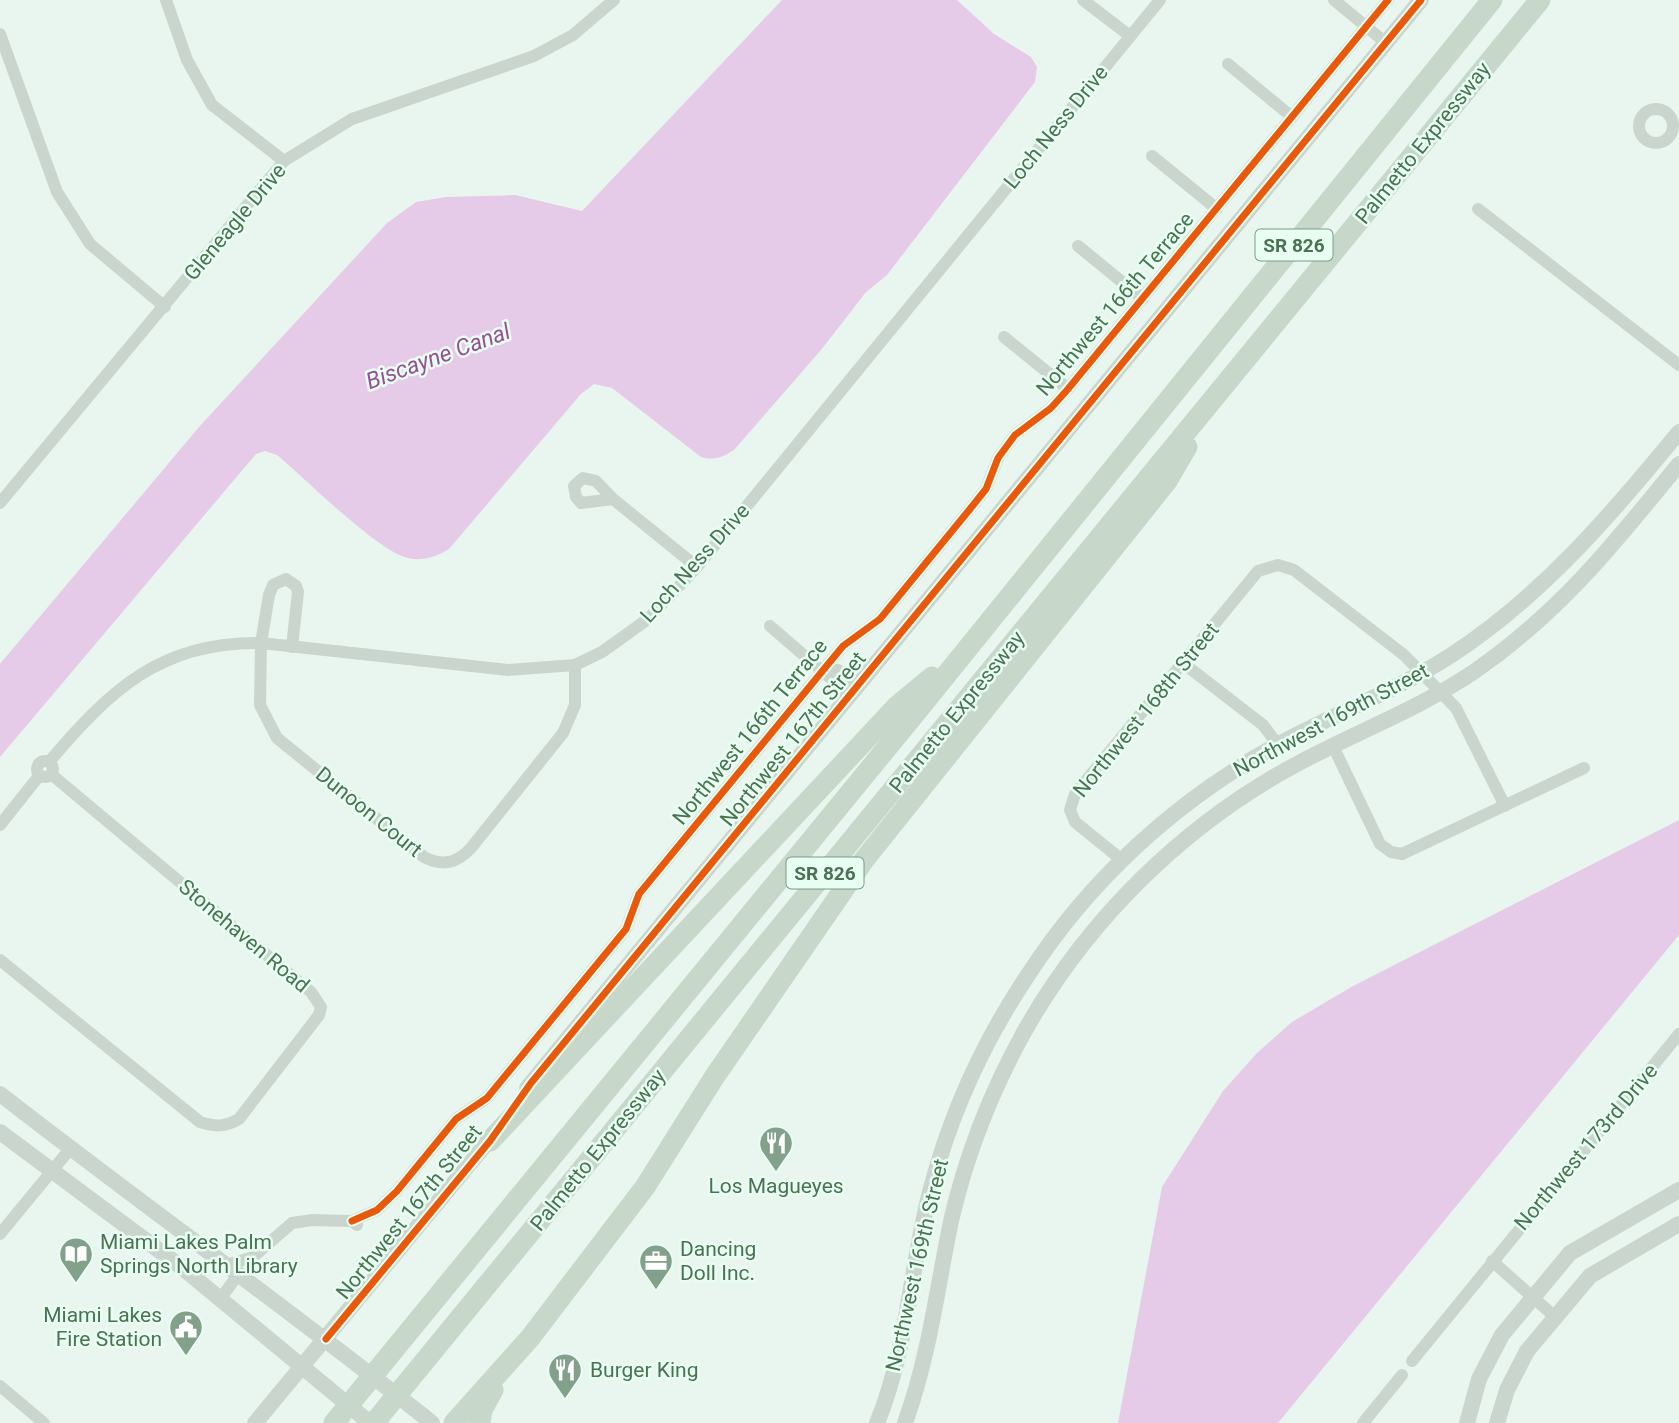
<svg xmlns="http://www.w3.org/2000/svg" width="1679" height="1423" font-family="Roboto,sans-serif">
<rect width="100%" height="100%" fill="#e9f6ef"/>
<g fill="#e5cbe7">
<path d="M782,0H957L994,34L1031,57L1037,67L1035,82L887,275L866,292L821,350L734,450C723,457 714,461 701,457L612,388L594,384L581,394L449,549C437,556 423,562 408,558C377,551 306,479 277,455L265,451L256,454L0,757V664L199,427L387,223L416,202L446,197L515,195L582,211Z"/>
<path d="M1679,820V935L1278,1423H1118L1162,1187L1223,1091L1257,1053L1292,1022L1353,986Z"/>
</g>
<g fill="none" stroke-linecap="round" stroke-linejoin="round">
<g stroke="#cad6cd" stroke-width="12">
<path d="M166,0L187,60L212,105L284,161"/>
<path d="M1083,0L1130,36"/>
<path d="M1334,0L1386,43"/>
<path d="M0,34L57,192L90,244L165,307"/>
<path d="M1228,64L1292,117"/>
<circle cx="1656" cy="126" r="17"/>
<path d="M1152,156L1217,209"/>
<path d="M1478,209L1679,365"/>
<path d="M1078,246L1143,299"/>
<path d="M1004,337L1068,389"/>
<path d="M613,499L581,503L576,497L574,486L583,478L596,481L613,499L697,567"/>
<path d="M0,503L284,161L352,119L534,56L573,35L614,0"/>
<path d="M770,626L851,696"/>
<path d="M292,647L298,592L296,586L286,579L273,585L269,595L261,643L260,705L277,738L424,857C443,867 457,863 471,848L563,733L575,705V665"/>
<path d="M1183,663L1263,725L1278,745"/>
<path d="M823,670H838L859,687"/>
<path d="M1333,746L1380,844L1391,852L1402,854L1584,768"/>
<circle cx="45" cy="769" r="8"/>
<path d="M49,762C110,690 161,641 261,643L508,670L575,665L602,652L648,619L697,567L1160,0"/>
<path d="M0,825L39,776"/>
<path d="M1122,860L1075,822L1070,810L1075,794L1258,571L1278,565L1294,570L1404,655L1456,708L1505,806"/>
<path d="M0,960L200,1122C216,1127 225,1127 239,1119L319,1015L321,1007L311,992L51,774"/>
<path d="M352,1221L377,1210L397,1191L456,1119L487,1098L626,929L639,894L843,646L880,619L970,509L986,489L998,458L1015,435L1051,408L1068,389L1388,0"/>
<path d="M0,1234L70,1149"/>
<path d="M1492,1261L1554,1316"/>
<path d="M224,1266L253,1257L292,1223L312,1220L352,1221L357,1225"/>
<path d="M221,1298L237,1276"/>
<path d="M1412,1361L1679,1034"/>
<path d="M0,1386L44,1423"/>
<path d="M1363,1423L1402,1375"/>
</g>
<g stroke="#cad6cd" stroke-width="16">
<path d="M527,1088L1421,0"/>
<path d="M0,1094C143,1205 290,1310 432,1423"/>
<path d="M0,1132L184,1269L370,1423"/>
<path d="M255,1423L496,1132"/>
<path d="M877,1423C908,1348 910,1266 931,1188C951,1113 985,1039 1028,975C1090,879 1177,800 1277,745C1334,714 1395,691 1450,656C1541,597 1611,515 1679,432"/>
<path d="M905,1423C929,1357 937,1289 951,1221C966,1156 991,1092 1023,1034C1086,921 1183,825 1297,764C1356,732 1419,709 1475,671C1561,611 1614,544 1679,464"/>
<path d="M1467,1423L1479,1379L1502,1335L1570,1253L1679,1190"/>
<path d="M1497,1423L1507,1390L1527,1351L1590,1276L1679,1224"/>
</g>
<g stroke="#c7d8ca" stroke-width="21">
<path d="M490,1141L898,705L932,677"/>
<path d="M334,1423L913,716L1492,0"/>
<path d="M374,1423L1540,0"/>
<path d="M454,1423L530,1338L645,1187L715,1076L864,860L1167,481L1187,447"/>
<path d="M480,1423L482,1410L493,1390"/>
</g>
<g stroke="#e9fef3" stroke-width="11">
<g id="cycleway">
<path d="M352,1221L377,1210L397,1191L456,1119L487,1098L626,929L639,894L843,646L880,619L970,509L986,489L998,458L1015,435L1051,408L1068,389L1388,0"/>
<path d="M326,1339L490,1141L531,1083L1421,0"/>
</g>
</g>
<use href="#cycleway" stroke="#e8590c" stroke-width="7"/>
</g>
<defs>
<g id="restaurant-pin" transform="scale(1.75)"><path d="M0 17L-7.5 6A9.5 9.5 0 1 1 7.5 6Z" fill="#82a08a" stroke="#e9fef3"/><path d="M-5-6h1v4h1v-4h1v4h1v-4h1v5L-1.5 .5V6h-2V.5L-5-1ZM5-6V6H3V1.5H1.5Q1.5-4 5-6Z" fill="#fff"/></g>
<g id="library-pin" transform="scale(1.75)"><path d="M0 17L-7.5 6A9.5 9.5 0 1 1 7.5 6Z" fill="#82a08a" stroke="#e9fef3"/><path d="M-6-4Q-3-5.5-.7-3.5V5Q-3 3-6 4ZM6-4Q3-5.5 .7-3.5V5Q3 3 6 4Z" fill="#fff"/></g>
<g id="office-pin" transform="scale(1.75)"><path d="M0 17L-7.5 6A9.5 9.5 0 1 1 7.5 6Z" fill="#82a08a" stroke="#e9fef3"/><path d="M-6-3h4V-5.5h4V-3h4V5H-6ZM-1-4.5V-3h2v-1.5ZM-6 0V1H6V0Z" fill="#fff"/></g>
<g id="civic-pin" transform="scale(1.75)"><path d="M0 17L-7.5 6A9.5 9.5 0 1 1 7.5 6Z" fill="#82a08a" stroke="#e9fef3"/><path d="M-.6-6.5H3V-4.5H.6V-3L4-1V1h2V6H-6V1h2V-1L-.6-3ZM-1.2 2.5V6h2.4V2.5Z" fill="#fff"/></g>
</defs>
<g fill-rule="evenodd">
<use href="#restaurant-pin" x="776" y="1143"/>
<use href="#library-pin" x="76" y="1254"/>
<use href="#office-pin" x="656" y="1261"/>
<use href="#civic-pin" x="186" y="1327"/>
<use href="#restaurant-pin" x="565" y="1370"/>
</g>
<g text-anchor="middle" stroke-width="5" stroke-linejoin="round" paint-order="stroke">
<g fill="#e9fef3" stroke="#7a9c83" stroke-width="2">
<rect x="1255.5" y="229.5" width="77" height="31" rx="5"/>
<rect x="786.5" y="857.5" width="77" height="31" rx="5"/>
</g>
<g font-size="19" font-weight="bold" fill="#4b7253">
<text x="1294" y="252">SR 826</text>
<text x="825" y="880">SR 826</text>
</g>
<g font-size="21" fill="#4b7253" stroke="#e9fef3">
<text transform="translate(1056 127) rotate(-51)" y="7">Loch Ness Drive</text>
<text transform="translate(1423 143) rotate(-51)" y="7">Palmetto Expressway</text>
<text transform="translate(235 222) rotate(-50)" y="7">Gleneagle Drive</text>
<text transform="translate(1115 304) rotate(-50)" y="7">Northwest 166th Terrace</text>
<text transform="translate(695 563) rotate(-48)" y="7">Loch Ness Drive</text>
<text transform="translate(1146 710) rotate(-51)" y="7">Northwest 168th Street</text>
<text transform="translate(957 712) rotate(-51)" y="7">Palmetto Expressway</text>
<text transform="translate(1331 720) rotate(-28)" y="7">Northwest 169th Street</text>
<text transform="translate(750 732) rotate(-51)" y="7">Northwest 166th Terrace</text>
<text transform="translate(793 739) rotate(-51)" y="7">Northwest 167th Street</text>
<text transform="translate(369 812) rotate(39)" y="7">Dunoon Court</text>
<text transform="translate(244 936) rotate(40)" y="7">Stonehaven Road</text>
<text transform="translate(1586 1147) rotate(-50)" y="7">Northwest 173rd Drive</text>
<text transform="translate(598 1150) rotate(-51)" y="7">Palmetto Expressway</text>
<text transform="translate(409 1212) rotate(-51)" y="7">Northwest 167th Street</text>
<text transform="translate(917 1265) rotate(-77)" y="7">Northwest 169th Street</text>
</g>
<g font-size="21" fill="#4b7253" stroke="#e9fef3" text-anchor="start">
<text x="776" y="1193" text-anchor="middle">Los Magueyes</text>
<text x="100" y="1249">Miami Lakes Palm<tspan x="100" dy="24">Springs North Library</tspan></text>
<text x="680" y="1256">Dancing<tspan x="680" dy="24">Doll Inc.</tspan></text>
<text x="162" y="1322" text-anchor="end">Miami Lakes<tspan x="162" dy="24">Fire Station</tspan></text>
<text x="590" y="1377">Burger King</text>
</g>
<g font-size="23" font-style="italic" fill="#994f98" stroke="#e9fef3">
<text transform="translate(438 356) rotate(-20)" y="8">Biscayne Canal</text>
</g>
</g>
</svg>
